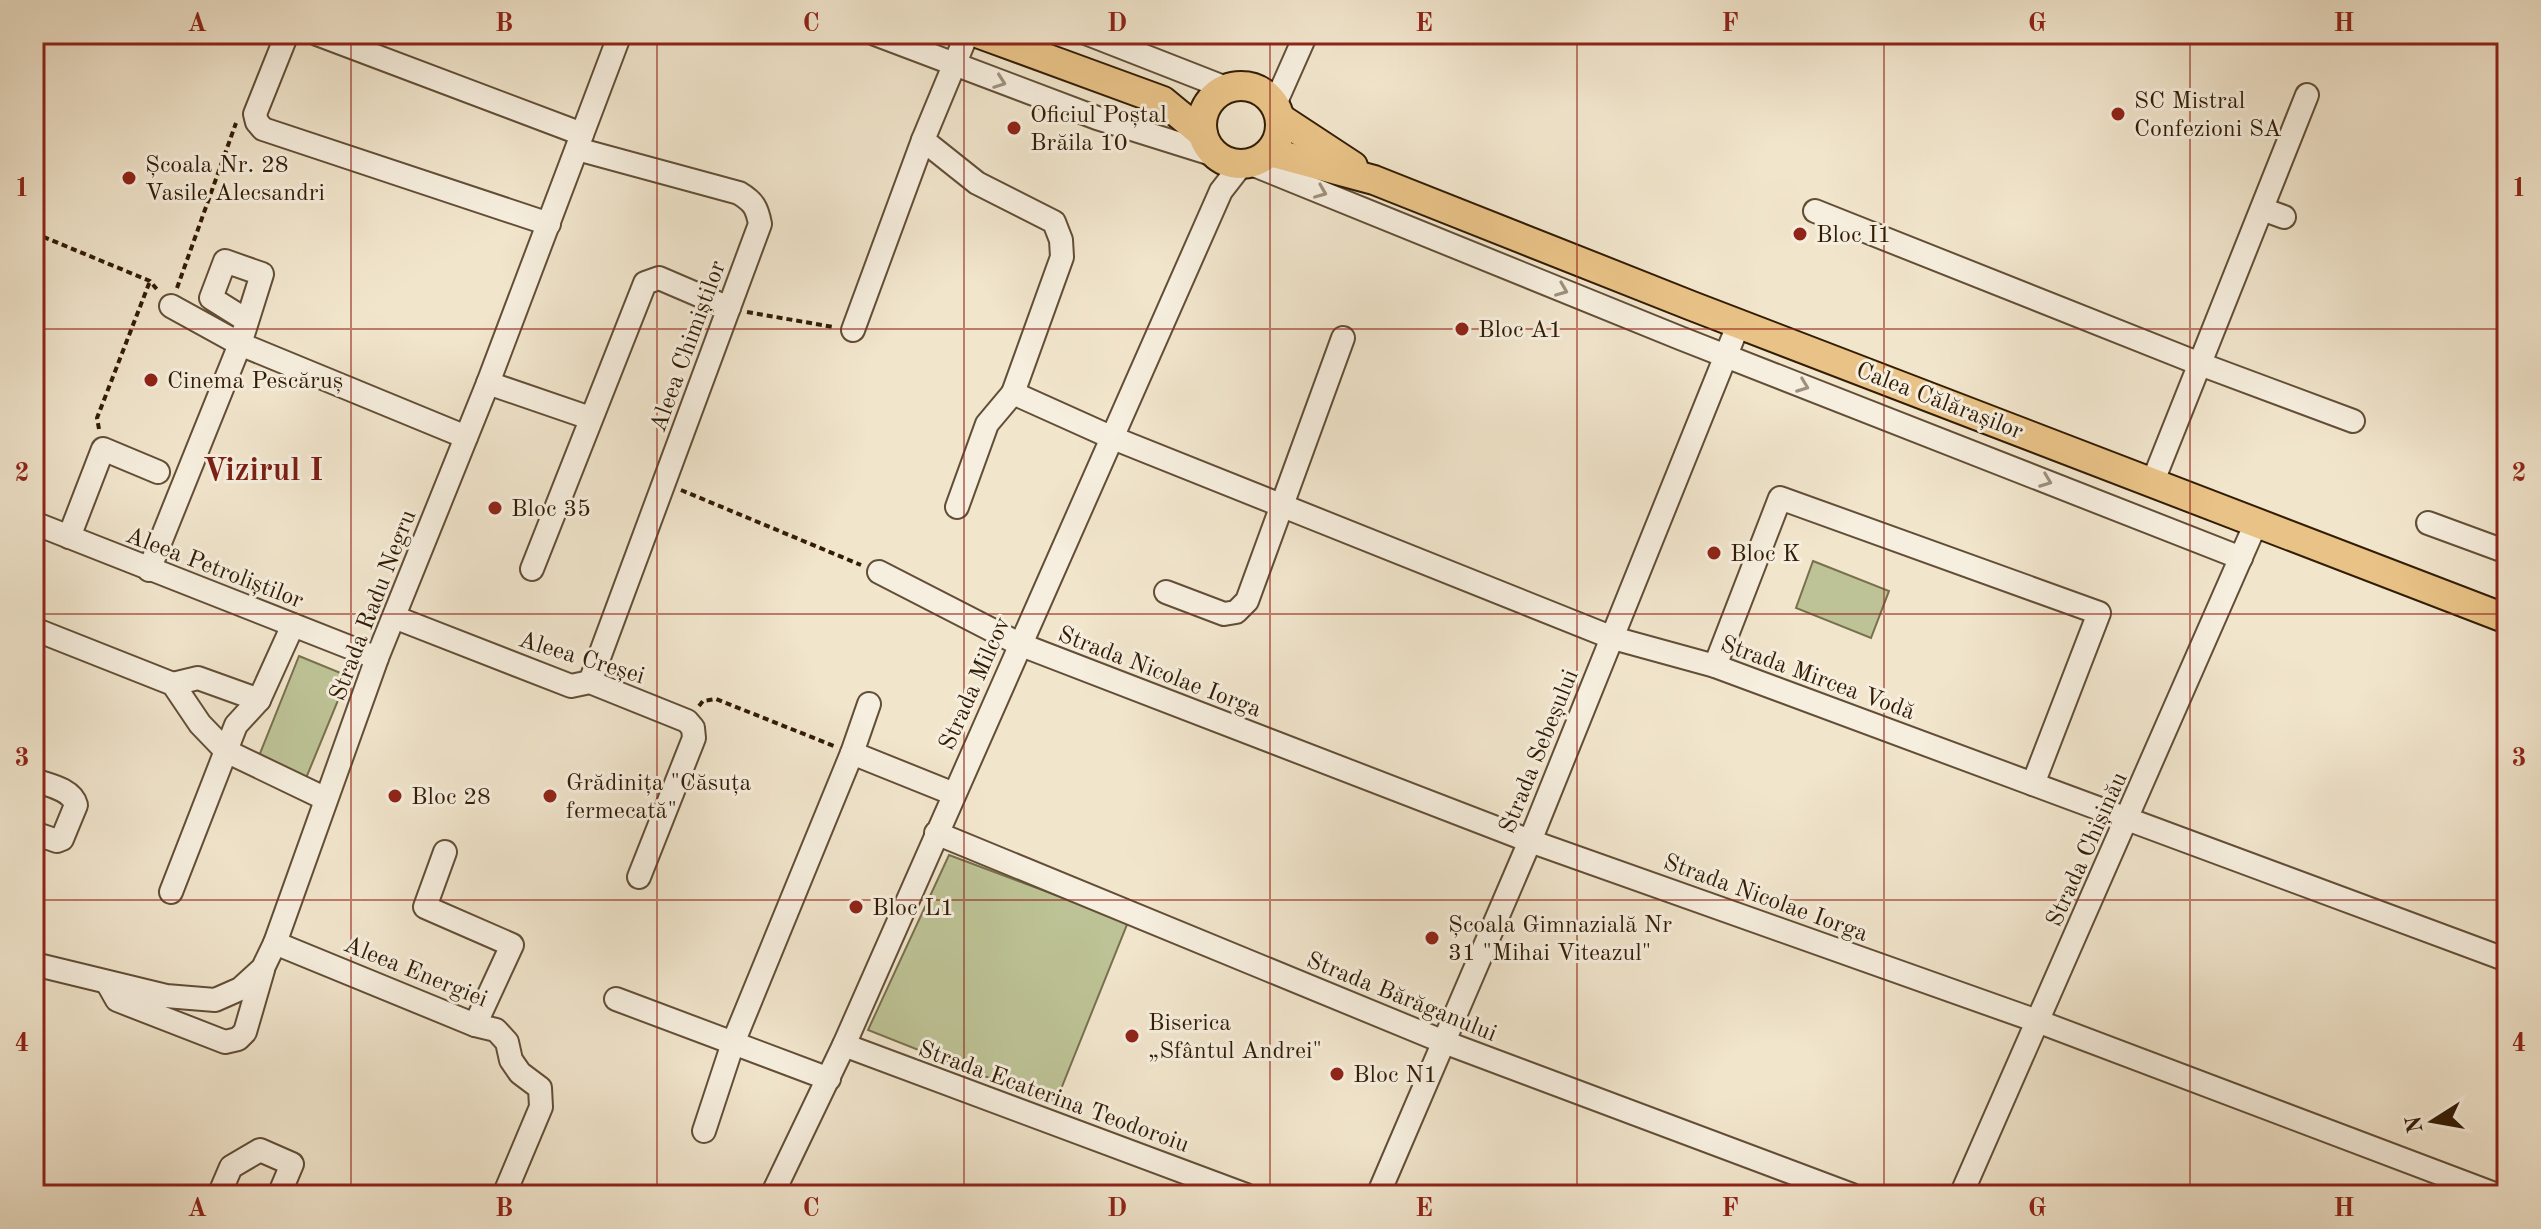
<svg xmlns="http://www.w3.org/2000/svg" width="2541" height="1229" font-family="'Old Standard TT',serif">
<rect width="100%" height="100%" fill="#f1e5cc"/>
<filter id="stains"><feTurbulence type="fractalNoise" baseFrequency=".0025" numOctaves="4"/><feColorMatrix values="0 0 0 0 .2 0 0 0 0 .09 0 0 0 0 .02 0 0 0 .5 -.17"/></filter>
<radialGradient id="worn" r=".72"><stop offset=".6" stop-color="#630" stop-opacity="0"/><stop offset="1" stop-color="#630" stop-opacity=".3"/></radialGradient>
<g fill="#bdc396" stroke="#78704d" stroke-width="2">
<path d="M1813,561L1889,591L1871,638L1796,608Z"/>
<path d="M299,656L348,676L304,783L255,766Z"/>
<path d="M949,855L1128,922L1055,1104L868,1030Z"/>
</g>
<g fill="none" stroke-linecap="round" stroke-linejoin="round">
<g stroke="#624e36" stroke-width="26">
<g id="minor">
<path d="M287,34L255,114L257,122L263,129L549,224"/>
<path d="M317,34L582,134"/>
<path d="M875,34L1097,118L1215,155"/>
<path d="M967,34L923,140L977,183L1054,222L1061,240L1062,257L1013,393L1113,438L1613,638L1715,666L2507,960"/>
<path d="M1088,34L1226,88"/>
<path d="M1275,104L1306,34"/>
<path d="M577,149L739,193C754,202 757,208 760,224L590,682"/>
<path d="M1249,163L1680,338L2241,558"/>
<path d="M2262,209L2284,217"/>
<path d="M1815,211L2200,364L2353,421"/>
<path d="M171,306L240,344L262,274L225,261L211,298L246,320"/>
<path d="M853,330L923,140"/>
<path d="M488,383L590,418"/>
<path d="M2153,481L2307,95"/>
<path d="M957,507L987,424L1013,393"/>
<path d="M34,523L377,658"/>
<path d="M2428,523L2507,552"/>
<path d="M69,537L103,449L158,472"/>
<path d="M532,569L645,283L659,278L729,308"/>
<path d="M149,570L240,344L466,437"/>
<path d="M879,572L1019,644L1530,841L2037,1021L2497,1195"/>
<path d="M1166,592L1224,614L1236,612L1247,601L1343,338"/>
<path d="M394,617L571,686L590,682L687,721L693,728L694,738L639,877"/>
<path d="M34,629L173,684L200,724L226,751L326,799"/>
<path d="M1715,666L1780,498L2099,613L2033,784"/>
<path d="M173,684L198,678L259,700"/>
<path d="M852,753L954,794"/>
<path d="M34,780C48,785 72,789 76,805L62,839L57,841L34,833"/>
<path d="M936,833L1444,1042L1852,1195"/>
<path d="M445,852L425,907L512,945L475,1025"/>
<path d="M171,892L236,725L259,700L293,625"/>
<path d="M275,943L475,1025L496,1030L507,1042L511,1060L520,1073L540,1088L541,1107L504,1195"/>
<path d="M34,964L166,996L215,1000L240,989L263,968L275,943L377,658L488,383L620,34"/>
<path d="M108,984L117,1000L225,1042L238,1039L245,1032L263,970"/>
<path d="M616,999L829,1079"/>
<path d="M844,1045L1246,1195"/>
<path d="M704,1131L733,1043L852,753L869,704"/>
<path d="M219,1195L231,1167L260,1150L292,1164L279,1195"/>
<path d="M772,1195L844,1045L1221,191L1242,164"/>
<path d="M1378,1195L1530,841L1739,323"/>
<path d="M1961,1195L2256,523"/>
</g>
</g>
<g stroke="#321c04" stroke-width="32">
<g id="major">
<path d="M980,34L1163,101L1203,134"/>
<circle cx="1241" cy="125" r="39"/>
<path d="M1280,118L1353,166"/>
<path d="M1270,152L1374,180L1692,306L2507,619"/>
</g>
</g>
<g stroke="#321c04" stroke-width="4" stroke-dasharray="6 4" stroke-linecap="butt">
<path d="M34,233L150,281L159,292"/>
<path d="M177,288L236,123"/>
<path d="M747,312L833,327"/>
<path d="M99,429L97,418L150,281"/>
<path d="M681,490L861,565"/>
<path d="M699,706L703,701L716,699L834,746"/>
</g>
<use href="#minor" stroke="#f6eede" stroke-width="22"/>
<use href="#major" stroke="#e8c286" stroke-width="28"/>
</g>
<defs><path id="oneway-chevron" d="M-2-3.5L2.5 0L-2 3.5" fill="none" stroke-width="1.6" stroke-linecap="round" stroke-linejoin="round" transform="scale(2)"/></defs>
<g stroke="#9e907c">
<use href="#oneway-chevron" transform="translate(1000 82) rotate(20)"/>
<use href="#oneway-chevron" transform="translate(1321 192) rotate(22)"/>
<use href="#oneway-chevron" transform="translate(1562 290) rotate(22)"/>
<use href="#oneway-chevron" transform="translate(1803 386) rotate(21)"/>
<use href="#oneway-chevron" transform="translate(2046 481) rotate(21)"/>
</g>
<path fill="none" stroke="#8f2418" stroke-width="2" stroke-opacity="0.55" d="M351,34V1195M657,34V1195M964,34V1195M1270,34V1195M1577,34V1195M1884,34V1195M2190,34V1195M34,329H2507M34,614H2507M34,900H2507"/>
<g fill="#8f2418" stroke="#f6eede" stroke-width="3">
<circle cx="2118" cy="114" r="8"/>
<circle cx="1014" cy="128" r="8"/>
<circle cx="129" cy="178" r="8"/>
<circle cx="1800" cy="234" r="8"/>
<circle cx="1462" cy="329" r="8"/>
<circle cx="151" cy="380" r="8"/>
<circle cx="495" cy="508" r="8"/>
<circle cx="1714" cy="553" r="8"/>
<circle cx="395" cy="796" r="8"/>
<circle cx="550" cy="796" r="8"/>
<circle cx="856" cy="907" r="8"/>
<circle cx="1432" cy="938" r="8"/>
<circle cx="1132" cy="1036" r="8"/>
<circle cx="1337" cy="1074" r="8"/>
</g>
<g text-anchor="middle" stroke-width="6" stroke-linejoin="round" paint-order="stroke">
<g font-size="24" fill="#321c04" stroke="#f6eede" text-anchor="start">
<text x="2134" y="108">SC Mistral<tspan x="2134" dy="28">Confezioni SA</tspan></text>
<text x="1030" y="122">Oficiul Poștal<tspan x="1030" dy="28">Brăila 10</tspan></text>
<text x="145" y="172">Școala Nr. 28<tspan x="145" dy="28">Vasile Alecsandri</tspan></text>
<text x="1816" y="242">Bloc I1</text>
<text x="1478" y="337">Bloc A1</text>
<text x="167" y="388">Cinema Pescăruș</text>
<text x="511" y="516">Bloc 35</text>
<text x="1730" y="561">Bloc K</text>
<text x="566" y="790">Grădinița "Căsuța<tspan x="566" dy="28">fermecată"</tspan></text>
<text x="411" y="804">Bloc 28</text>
<text x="872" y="915">Bloc L1</text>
<text x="1448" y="932">Școala Gimnazială Nr<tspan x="1448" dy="28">31 "Mihai Viteazul"</tspan></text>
<text x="1148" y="1030">Biserica<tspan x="1148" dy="28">„Sfântul Andrei"</tspan></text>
<text x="1353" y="1082">Bloc N1</text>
</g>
<g font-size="24" fill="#321c04" stroke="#f6eede">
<text transform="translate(687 346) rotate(-70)" y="8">Aleea Chimiștilor</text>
<text transform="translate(1940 400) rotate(21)" y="8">Calea Călărașilor</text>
<text transform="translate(215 567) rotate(21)" y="8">Aleea Petroliștilor</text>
<text transform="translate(372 605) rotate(-69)" y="8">Strada Radu Negru</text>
<text transform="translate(582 657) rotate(17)" y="8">Aleea Creșei</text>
<text transform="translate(1160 671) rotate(21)" y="8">Strada Nicolae Iorga</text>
<text transform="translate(1818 677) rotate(20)" y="8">Strada Mircea Vodă</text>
<text transform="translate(974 683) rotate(-66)" y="8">Strada Milcov</text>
<text transform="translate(1538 751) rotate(-68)" y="8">Strada Sebeșului</text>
<text transform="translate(2086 849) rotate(-66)" y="8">Strada Chișinău</text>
<text transform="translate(1766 897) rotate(20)" y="8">Strada Nicolae Iorga</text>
<text transform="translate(416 971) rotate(22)" y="8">Aleea Energiei</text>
<text transform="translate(1402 996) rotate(22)" y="8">Strada Bărăganului</text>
<text transform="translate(1054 1096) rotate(20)" y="8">Strada Ecaterina Teodoroiu</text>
</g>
<g font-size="32" font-weight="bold" fill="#7a1f14" stroke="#f6eede">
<text x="263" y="480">Vizirul I</text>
</g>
</g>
<rect width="2541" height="1229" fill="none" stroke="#f1e5cc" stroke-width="88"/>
<g transform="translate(2433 1121) rotate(259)" stroke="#f6eede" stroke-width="6" paint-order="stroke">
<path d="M0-6L14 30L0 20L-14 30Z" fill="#321c04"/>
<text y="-12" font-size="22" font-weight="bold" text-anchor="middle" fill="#321c04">N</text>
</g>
<rect x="44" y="44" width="2453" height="1141" fill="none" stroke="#8f2418" stroke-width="3"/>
<g font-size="26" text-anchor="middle" font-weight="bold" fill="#8f2418">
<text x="197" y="31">A</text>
<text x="504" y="31">B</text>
<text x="811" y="31">C</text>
<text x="1117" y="31">D</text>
<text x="1424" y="31">E</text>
<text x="1730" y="31">F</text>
<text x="2037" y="31">G</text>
<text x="2344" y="31">H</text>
<text x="22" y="196">1</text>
<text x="2519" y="196">1</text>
<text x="22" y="481">2</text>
<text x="2519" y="481">2</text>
<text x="22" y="766">3</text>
<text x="2519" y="766">3</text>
<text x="22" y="1051">4</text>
<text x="2519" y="1051">4</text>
<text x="197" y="1216">A</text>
<text x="504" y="1216">B</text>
<text x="811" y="1216">C</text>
<text x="1117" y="1216">D</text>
<text x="1424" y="1216">E</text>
<text x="1730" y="1216">F</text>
<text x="2037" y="1216">G</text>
<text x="2344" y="1216">H</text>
</g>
<rect width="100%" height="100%" filter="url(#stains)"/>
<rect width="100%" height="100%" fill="url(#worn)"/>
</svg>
